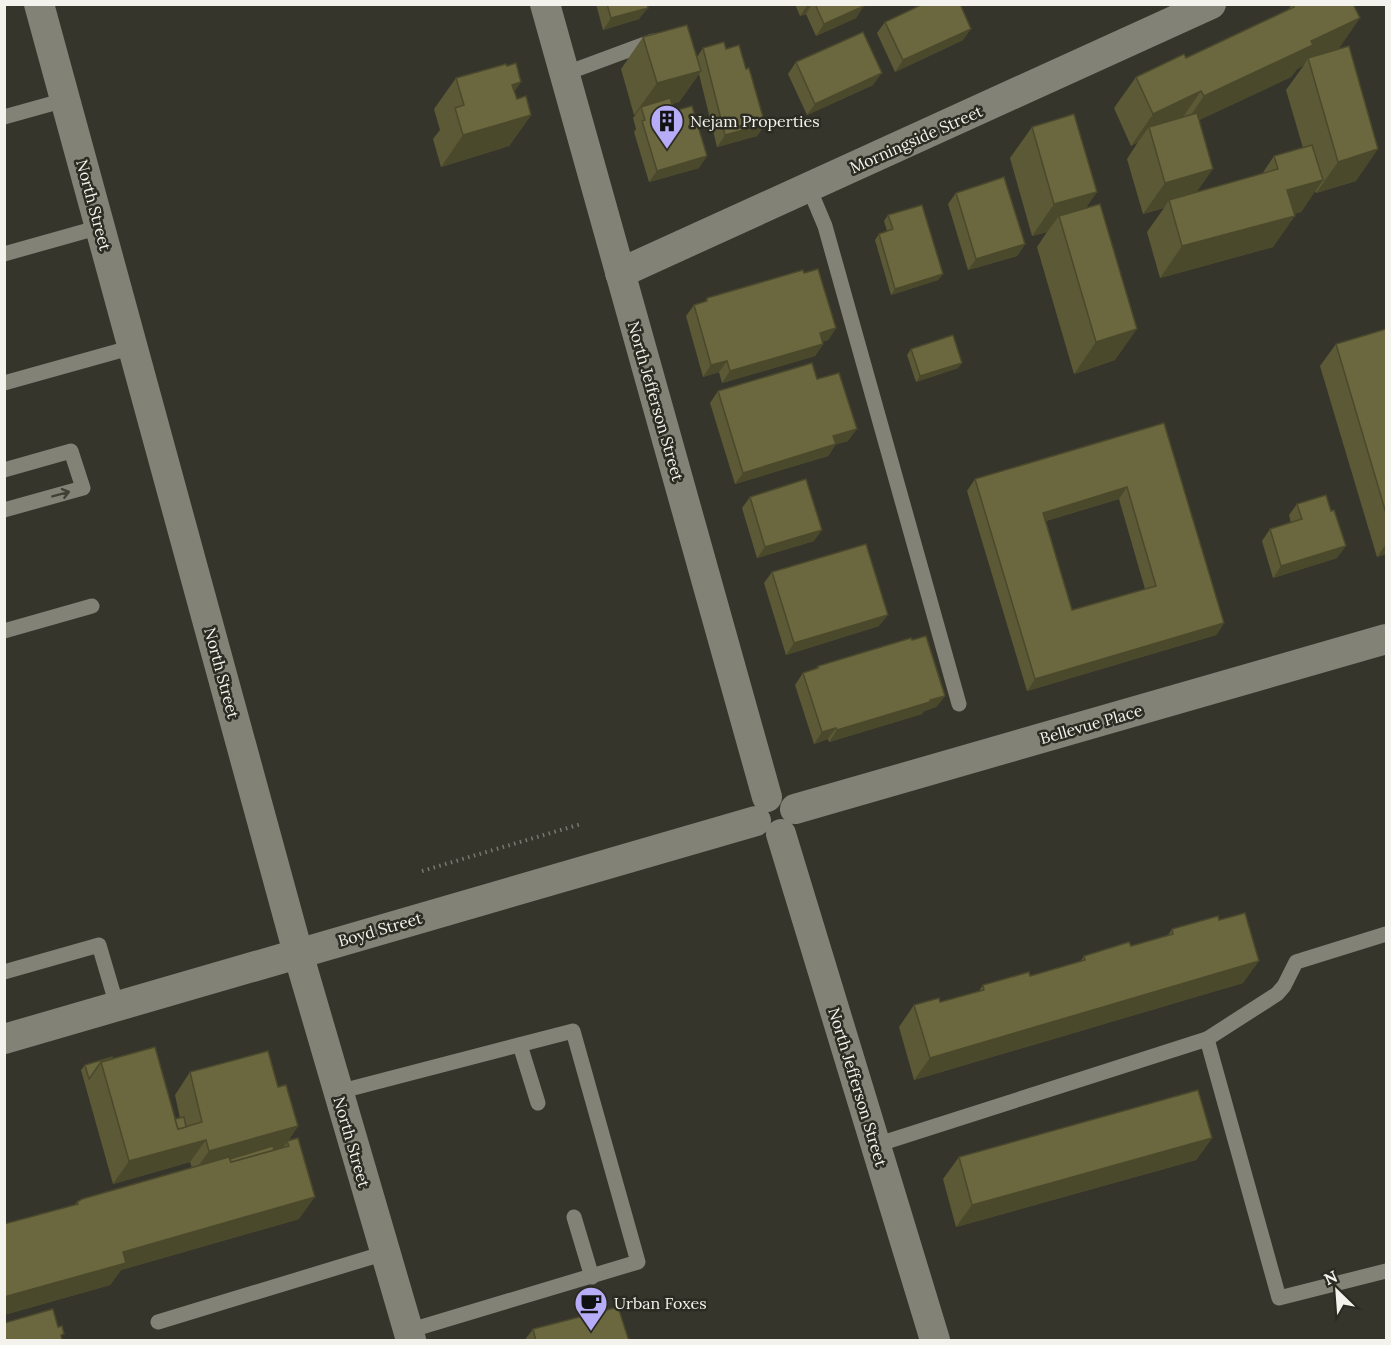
<svg xmlns="http://www.w3.org/2000/svg" width="1391" height="1345" font-family="Lora,serif">
<rect width="100%" height="100%" fill="#36352c"/>
<g fill="none" stroke-linecap="round" stroke-linejoin="round">
<path stroke="#797870" stroke-width="4" stroke-dasharray="1.5 4.5" stroke-linecap="butt" d="M422,871L581,824"/>
<g stroke="#828277" stroke-width="15">
<path d="M564,74L653,41"/>
<path d="M4,117L65,100"/>
<path d="M809,188L825,226L959,704"/>
<path d="M4,254L100,227"/>
<path d="M4,383L133,347"/>
<path d="M4,470L71,451L83,488L4,510"/>
<path d="M4,631L92,606"/>
<path d="M4,972L99,945L117,1006"/>
<path d="M1207,1039L1277,994L1284,986L1296,962L1386,934"/>
<path d="M520,1045L538,1103"/>
<path d="M338,1092L573,1031L638,1262L408,1331"/>
<path d="M876,1145L1207,1039L1279,1298L1386,1271"/>
<path d="M574,1217L592,1277"/>
<path d="M158,1322L385,1253"/>
</g>
<g stroke="#828277" stroke-width="30">
<path d="M39,4L298,953L411,1340"/>
<path d="M545,4L767,797"/>
<path d="M620,273L1211,4"/>
<path d="M795,809L1386,639"/>
<path d="M781,834L935,1340"/>
<path d="M4,1039L756,821"/>
</g>
</g>
<g fill="#5c5936" fill-rule="evenodd">
<path d="M596,4H647L639,19L603,30Z"/>
<path d="M795,4H863L856,18L816,36L806,14L800,16Z"/>
<path d="M1292,4H1353L1337,50L1356,181L1316,193L1315,191L1301,212L1294,214L1273,247L1160,278L1147,232L1164,208L1143,214L1127,159L1138,142L1131,146L1114,108L1136,77L1186,58L1288,10ZM1304,65L1286,90L1303,148L1274,156L1262,174L1196,192L1199,120L1291,77L1297,69Z"/>
<path d="M885,22L963,40L895,72L877,33Z"/>
<path d="M643,37L697,57L703,48L726,49L746,69L765,124L757,136L717,147L699,74L679,102L672,104L699,168L649,182L634,132L636,129L633,118L636,114L634,115L621,69Z"/>
<path d="M796,62L873,85L807,115L788,74Z"/>
<path d="M456,78L515,92L517,99L531,115L509,146L441,167L433,139L440,130L434,109Z"/>
<path d="M1032,127L1086,208L1115,360L1074,374L1037,247L1047,232L1032,236L1010,158Z"/>
<path d="M956,193L1025,244L1017,256L968,270L948,204Z"/>
<path d="M888,215L943,274L938,280L891,295L875,240L879,234L887,231L884,221Z"/>
<path d="M804,273L836,328L828,340L822,342L823,344L815,356L722,383L719,372L703,377L686,316L694,305L705,302L707,298Z"/>
<path d="M1386,329V554L1377,557L1320,366L1336,344Z"/>
<path d="M911,349L958,368L916,382L907,355Z"/>
<path d="M817,379L848,441L836,444L828,456L735,484L710,403L718,391Z"/>
<path d="M1164,423L1224,623L1216,635L1027,691L967,491L975,479ZM1119,499L1145,589L1072,610L1046,521Z"/>
<path d="M750,497L814,541L757,558L742,508Z"/>
<path d="M1297,504L1337,558L1273,578L1262,541L1270,529L1291,523L1289,515Z"/>
<path d="M772,572L879,626L786,655L764,583Z"/>
<path d="M912,640L945,696L936,707L924,711L922,714L829,742L828,739L814,744L795,685L803,673L815,669L818,666Z"/>
<path d="M1172,929L1243,983L914,1080L899,1027L914,1005L940,1002L979,991L983,985L1030,976L1080,962L1084,956L1131,946L1168,935Z"/>
<path d="M112,1059L175,1119L180,1118L175,1095L190,1072L278,1087L298,1126L288,1141L299,1219L121,1270L110,1285L4,1315V1224L75,1205L77,1202L192,1168L190,1162L113,1184L81,1070L85,1065Z"/>
<path d="M1212,1138L1196,1160L956,1227L943,1179L959,1157Z"/>
<path d="M533,1329L629,1341H524Z"/>
</g>
<g fill="#4b492c">
<path d="M808,4H812L806,14L800,16Z"/>
<path d="M864,6L856,18L816,36L824,24Z"/>
<path d="M648,8L639,19L603,30L611,18Z"/>
<path d="M1360,18L1338,50L1308,58L1304,65L1297,69L1291,77L1182,128L1204,96L1311,41Z"/>
<path d="M971,29L963,40L895,72L903,60Z"/>
<path d="M701,71L679,102L643,112L641,107L636,114L634,115L657,83Z"/>
<path d="M882,73L873,85L807,115L815,104Z"/>
<path d="M521,82L499,114L512,85Z"/>
<path d="M1201,91L1179,123L1149,127L1138,142L1131,146L1153,114Z"/>
<path d="M531,115L509,146L441,167L463,135Z"/>
<path d="M765,124L757,136L717,147L725,135Z"/>
<path d="M1378,149L1356,181L1316,193L1338,162Z"/>
<path d="M707,156L699,168L649,182L657,171Z"/>
<path d="M1213,169L1191,200H1169L1164,208L1143,214L1165,183Z"/>
<path d="M1323,180L1301,212L1265,222L1287,190Z"/>
<path d="M1097,192L1075,224L1059,216L1047,232L1032,236L1054,204Z"/>
<path d="M1295,216L1273,247L1160,278L1182,246Z"/>
<path d="M1025,244L1017,256L968,270L976,259Z"/>
<path d="M943,274L938,280L891,295L895,289Z"/>
<path d="M836,328L828,340L812,345L820,333Z"/>
<path d="M1137,329L1115,360L1074,374L1096,342Z"/>
<path d="M823,344L815,356L722,383L730,371Z"/>
<path d="M727,361L719,372L703,377L711,365Z"/>
<path d="M962,363L958,368L916,382L920,376Z"/>
<path d="M857,429L848,441L825,447L833,436Z"/>
<path d="M836,444L828,456L735,484L743,473Z"/>
<path d="M1127,487L1119,499L1035,524L1043,513Z"/>
<path d="M822,530L814,541L757,558L765,547Z"/>
<path d="M1386,544V554L1377,557Z"/>
<path d="M1346,546L1337,558L1273,578L1281,566Z"/>
<path d="M888,615L879,626L786,655L794,643Z"/>
<path d="M1224,623L1216,635L1027,691L1035,679Z"/>
<path d="M945,696L936,707L924,711L922,714L829,742L837,730Z"/>
<path d="M836,728L828,739L814,744L822,732Z"/>
<path d="M1259,961L1243,983L914,1080L930,1058Z"/>
<path d="M298,1126L282,1149L193,1173L209,1151Z"/>
<path d="M1212,1138L1196,1160L956,1227L972,1205Z"/>
<path d="M206,1140L190,1162L113,1184L129,1161Z"/>
<path d="M315,1197L299,1219L121,1270L110,1285L4,1315V1297L123,1252Z"/>
</g>
<g fill="#6b683f" stroke="#4b492c" stroke-width="1.5" fill-rule="evenodd">
<path d="M607,4H647L648,8L611,18Z"/>
<path d="M815,4H863L864,6L824,24Z"/>
<path d="M923,4H960L971,29L903,60L885,22Z"/>
<path d="M1293,4H1353L1360,18L1311,41L1313,45L1204,96L1201,91L1153,114L1136,77L1184,54L1186,58L1294,7Z"/>
<path d="M687,25L701,71L657,83L643,37Z"/>
<path d="M863,32L882,73L815,104L796,62Z"/>
<path d="M724,42L726,49L739,45L746,69L749,68L765,124L725,135L703,48Z"/>
<path d="M1349,46L1378,149L1338,162L1308,58Z"/>
<path d="M516,63L521,82L512,85L517,99L526,96L531,115L463,135L455,108L464,105L456,78L506,64L507,66Z"/>
<path d="M670,98L674,111L692,106L707,156L657,171L642,121L645,120L641,107Z"/>
<path d="M1197,113L1213,169L1165,183L1149,127Z"/>
<path d="M1074,114L1097,192L1054,204L1032,127Z"/>
<path d="M1312,145L1323,180L1287,190L1295,216L1182,246L1169,200L1278,169L1274,156Z"/>
<path d="M1004,177L1025,244L976,259L956,193Z"/>
<path d="M1100,204L1137,329L1096,342L1059,216Z"/>
<path d="M922,205L943,274L895,289L879,234L893,229L888,215Z"/>
<path d="M818,269L836,328L820,333L823,344L730,371L727,361L711,365L694,305L707,301V298L803,270L804,273Z"/>
<path d="M1386,329V513L1336,344Z"/>
<path d="M953,335L962,363L920,376L911,349Z"/>
<path d="M812,363L817,379L839,373L857,429L833,436L836,444L743,473L718,391Z"/>
<path d="M1164,423L1224,623L1035,679L975,479ZM1127,487L1156,586L1072,610L1043,513Z"/>
<path d="M806,479L822,530L765,547L750,497Z"/>
<path d="M1326,495L1331,511L1334,510L1346,546L1281,566L1270,529L1302,519L1297,504Z"/>
<path d="M866,544L888,615L794,643L772,572Z"/>
<path d="M926,636L945,696L930,700V702L837,730L836,728L822,732L803,673L818,668V666L911,638L912,640Z"/>
<path d="M1245,913L1259,961L930,1058L914,1005L939,998L940,1002L984,990L983,985L1029,972L1030,976L1085,960L1084,956L1129,942L1131,946L1173,934L1172,929L1218,916L1219,920Z"/>
<path d="M155,1047L178,1129L202,1122L190,1072L268,1051L278,1087L286,1085L298,1126L209,1151L206,1140L129,1161L101,1062Z"/>
<path d="M112,1057V1059L101,1062L89,1079L85,1065Z"/>
<path d="M1198,1090L1212,1138L972,1205L959,1157Z"/>
<path d="M184,1117L186,1127L178,1129L175,1119Z"/>
<path d="M298,1138L315,1197L123,1252L126,1263L4,1297V1224L78,1204L77,1202L82,1199L229,1157L231,1162L289,1146L287,1141Z"/>
<path d="M273,1146L274,1150L231,1162L230,1159Z"/>
<path d="M618,1307L629,1341H536L533,1329Z"/>
<path d="M53,1309L58,1327L62,1326L64,1334L61,1335L62,1341H4V1323Z"/>
</g>
<defs><path id="oneway-shaft" d="M-6 0H5M1.5-3L5.5 0L1.5 3" fill="none" stroke-width="1.6" stroke-linecap="round" stroke-linejoin="round" transform="scale(1.5)"/></defs>
<use stroke="#414137" href="#oneway-shaft" transform="translate(61 494) rotate(-15)"/>
<defs>
<g id="building-pin" transform="scale(1.725)"><path d="M0 17L-7.5 6A9.5 9.5 0 1 1 7.5 6Z" fill="#b6acf8" stroke="#2b2b22"/><path d="M-4-6H4V6H1V3H-1V6H-4ZM-2.5-4.3h1.7v1.8h-1.7ZM.8-4.3h1.7v1.8H.8ZM-2.5-1h1.7V.8h-1.7ZM.8-1h1.7V.8H.8Z" fill="#111"/></g>
<g id="cafe-pin" transform="scale(1.725)"><path d="M0 17L-7.5 6A9.5 9.5 0 1 1 7.5 6Z" fill="#b6acf8" stroke="#2b2b22"/><path d="M-5.5-4.5H6V0H3Q3 3.5 0 3.5H-2.5Q-5.5 3.5-5.5 0ZM3-3.2v2h1.7v-2ZM-6 4.5H4V6H-6Z" fill="#111"/></g>
</defs>
<g fill-rule="evenodd">
<use href="#building-pin" x="667" y="121"/>
<use href="#cafe-pin" x="591" y="1303"/>
</g>
<g text-anchor="middle" stroke-width="5" stroke-linejoin="round" paint-order="stroke">
<g font-size="16" fill="#f3f2ed" stroke="#2b2b22" text-anchor="start">
<text x="690" y="127">Nejam Properties</text>
<text x="614" y="1309">Urban Foxes</text>
</g>
<g font-size="16" fill="#f3f2ed" stroke="#2b2b22">
<text transform="translate(916 139) rotate(-24)" y="6">Morningside Street</text>
<text transform="translate(94 205) rotate(75)" y="6">North Street</text>
<text transform="translate(656 401) rotate(74)" y="6">North Jefferson Street</text>
<text transform="translate(222 673) rotate(75)" y="6">North Street</text>
<text transform="translate(1091 724) rotate(-16)" y="6">Bellevue Place</text>
<text transform="translate(380 929) rotate(-16)" y="6">Boyd Street</text>
<text transform="translate(858 1087) rotate(73)" y="6">North Jefferson Street</text>
<text transform="translate(352 1142) rotate(74)" y="6">North Street</text>
</g>
</g>
<rect width="1391" height="1345" fill="none" stroke="#f3f2ed" stroke-width="12"/>
<g transform="translate(1337 1291) rotate(335)" stroke="#2b2b22" stroke-width="4.5" paint-order="stroke">
<path d="M0-4.5L10 22L0 15L-10 22Z" fill="#f3f2ed"/>
<text y="-9" font-size="16" font-weight="bold" text-anchor="middle" fill="#f3f2ed">N</text>
</g>
</svg>
